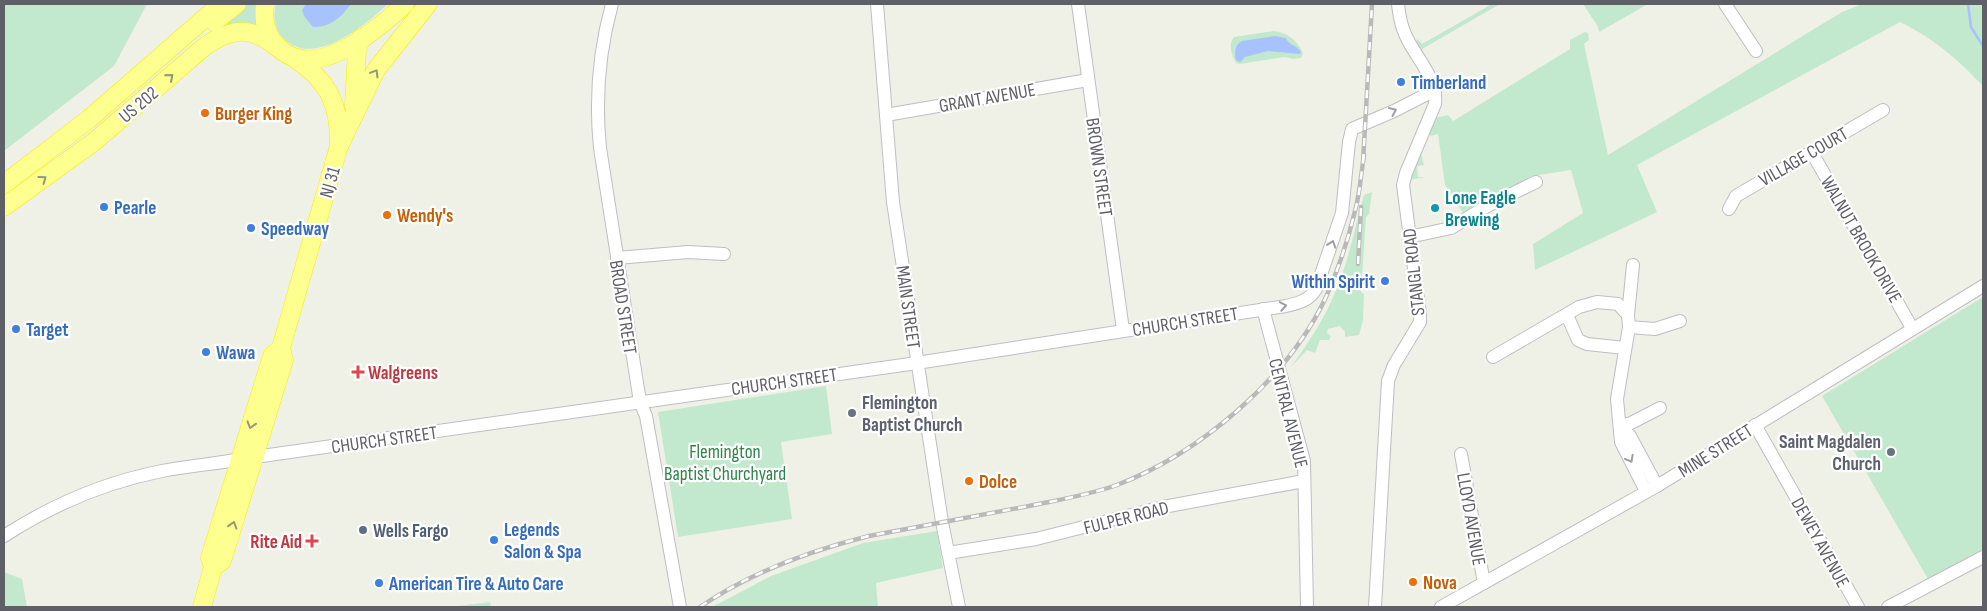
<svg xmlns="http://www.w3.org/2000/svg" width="1987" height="611" font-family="'Sofia Sans Condensed',sans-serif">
<rect width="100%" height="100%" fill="#f0f1e6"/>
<g fill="#c2e9cd">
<path d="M4,4H147L114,66L4,151Z"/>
<path d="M245,4H257V25L239,23L222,26Z"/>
<path d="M276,4H388C364,26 312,70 282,37C274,28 273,15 276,4Z"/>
<path d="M1492,4H1500L1422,49L1425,56L1415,42L1418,39L1422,44Z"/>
<path d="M1583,4H1648L1599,32L1597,25Z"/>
<path d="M1862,4H1983V86C1955,57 1936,40 1900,22L1637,165L1657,212L1535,270L1533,244L1583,213L1571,170L1532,176L1463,213L1445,185L1438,134L1431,136L1428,134L1435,118L1448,115L1453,121L1570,49V40L1585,32L1588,33L1589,40L1584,44L1608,155L1842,12Z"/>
<path d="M1273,31C1287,32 1297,40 1303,53L1301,58L1293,59L1285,57L1240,64L1236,63C1231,54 1228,45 1234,37Z"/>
<path d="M1421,154L1424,165L1417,166L1418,177H1426L1410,180L1419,155Z"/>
<path d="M1372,192L1369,214L1366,217L1361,292L1364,294L1363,320L1359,335L1345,337V332L1340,326L1328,329L1327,333L1331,336L1329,340H1320L1315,353L1307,350L1290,368C1311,340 1330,310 1341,277C1351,251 1356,222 1364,195Z"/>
<path d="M1983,297V549L1928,579L1822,396Z"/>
<path d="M826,386L832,434L781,442L792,519L678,537L658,412Z"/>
<path d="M937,531L943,568L876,583L878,607H712L771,576L863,543Z"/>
<path d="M4,572L22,579L27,607H4Z"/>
<path d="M490,602L491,607H450Z"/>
</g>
<g fill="#a8c1ff">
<path d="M306,4H351C342,17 329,28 313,27L304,16L302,10Z"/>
<path d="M1275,36L1286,38C1288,45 1297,45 1301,52L1300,54L1268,51L1245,57L1240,62L1236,60C1234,52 1235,45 1242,41Z"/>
</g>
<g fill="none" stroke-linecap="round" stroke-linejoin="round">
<path stroke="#a8c1ff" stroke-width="2.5" d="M1968,4L1971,27L1983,46"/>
<g stroke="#bdbec5" stroke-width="14">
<g id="minor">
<path d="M612,4C599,51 595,99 600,148L640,402L646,416L680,607"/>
<path d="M877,4L893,202L942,522L959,607"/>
<path d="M1078,4L1123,330"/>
<path d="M1725,4L1756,51"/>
<path d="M886,115L1088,80"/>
<path d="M1811,151L1912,328"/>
<path d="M1729,209L1736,196L1883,110"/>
<path d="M1409,237L1451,228L1489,205L1536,182"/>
<path d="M617,258L688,252L724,254"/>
<path d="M1263,309L1304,461L1307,607"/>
<path d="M1567,315L1578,340L1587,344L1625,348"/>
<path d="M1628,315L1633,265"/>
<path d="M1629,327L1655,329L1680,321"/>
<path d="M1493,357L1579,307L1597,302L1618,304L1628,315L1629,327L1617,399L1621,442L1646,491"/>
<path d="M1755,425L1858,607"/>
<path d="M1620,426L1630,436L1657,486"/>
<path d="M1620,426L1631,423L1660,408"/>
<path d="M1461,454L1484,583"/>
<path d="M4,536C52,505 106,482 162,471C188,466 214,464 241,459L910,364L1286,306C1298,303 1309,301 1316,289L1342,213L1349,142L1352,129L1394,111L1435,90"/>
<path d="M948,553L1036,539L1163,507L1304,481"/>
<path d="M1375,607L1388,381L1394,365L1420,322V314L1403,185L1406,173L1435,104C1438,77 1415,58 1405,34C1401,25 1399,14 1398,4"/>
<path d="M1441,607L1657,486L1983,286"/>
<path d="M1888,607L1983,557"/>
</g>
</g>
<g stroke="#f7ed00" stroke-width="19">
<g id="highway">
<path d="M265,4C263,20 265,34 277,46C313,85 377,30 405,4"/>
<path d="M214,22L237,4"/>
<path d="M354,106L357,51L361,38"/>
<path d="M340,144L376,70L428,4"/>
<path d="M4,184L89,119L221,4"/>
<path d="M4,207L95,141L204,47C231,28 251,25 278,48"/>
<path d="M213,567L222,561L284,360L281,348L339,146C340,105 329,81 294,58"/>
<path d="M202,607L213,567L210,558L272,356L281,348"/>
</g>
</g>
<use href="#minor" stroke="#fff" stroke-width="12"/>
<use href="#highway" stroke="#fdff8f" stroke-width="18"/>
<g stroke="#b9b9ba" stroke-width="4.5">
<g id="rail">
<path d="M1363,162L1372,4"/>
<path d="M1358,264L1361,207"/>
<path d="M700,607C751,572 809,551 869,536C922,526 976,516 1029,506C1058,500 1089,495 1117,485C1200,453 1288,379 1326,297C1338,270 1348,240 1355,211C1360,193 1361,174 1364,155"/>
</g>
</g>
<use href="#rail" stroke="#fff" stroke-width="2.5" stroke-dasharray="8" stroke-linecap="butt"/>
</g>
<defs><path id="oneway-chevron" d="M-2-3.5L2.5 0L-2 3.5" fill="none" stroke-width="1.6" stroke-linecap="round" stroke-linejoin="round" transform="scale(1.25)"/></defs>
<g stroke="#969775">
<use href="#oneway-chevron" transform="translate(375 73) rotate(-59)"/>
<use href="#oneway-chevron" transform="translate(170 77) rotate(-41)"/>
<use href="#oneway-chevron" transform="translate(43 179) rotate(-36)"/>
<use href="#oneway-chevron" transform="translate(251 425) rotate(107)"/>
<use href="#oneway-chevron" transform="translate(233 525) rotate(-73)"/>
</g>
<g stroke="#9e9fa4">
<use href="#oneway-chevron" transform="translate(1393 111) rotate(-24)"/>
<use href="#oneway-chevron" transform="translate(1332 244) rotate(-71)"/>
<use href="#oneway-chevron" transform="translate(1283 306) rotate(-10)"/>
<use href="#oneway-chevron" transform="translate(1630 459) rotate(62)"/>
</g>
<g fill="#3f7fe0" stroke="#fff" stroke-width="2">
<circle cx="1401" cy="82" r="5"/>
<circle cx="104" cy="207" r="5"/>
<circle cx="251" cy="228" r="5"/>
<circle cx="1385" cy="281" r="5"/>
<circle cx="16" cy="329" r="5"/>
<circle cx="206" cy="352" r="5"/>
<circle cx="494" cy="540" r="5"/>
<circle cx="379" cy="583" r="5"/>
</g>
<g fill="#e8710a" stroke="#fff" stroke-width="2">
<circle cx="205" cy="113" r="5"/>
<circle cx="387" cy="215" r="5"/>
<circle cx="969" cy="481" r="5"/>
<circle cx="1413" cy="582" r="5"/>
</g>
<circle fill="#0f9aa8" stroke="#fff" stroke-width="2" cx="1435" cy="208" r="5"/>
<g fill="#e0444e" stroke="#fff" stroke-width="2">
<path d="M355.5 364.5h5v5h5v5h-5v5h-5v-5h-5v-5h5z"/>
<path d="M309.5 533.5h5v5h5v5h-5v5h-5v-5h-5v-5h5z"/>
</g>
<g fill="#6b7280" stroke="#fff" stroke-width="2">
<circle cx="852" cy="413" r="5"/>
<circle cx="1891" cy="452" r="5"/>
</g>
<circle fill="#5c6f8a" stroke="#fff" stroke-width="2" cx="363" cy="530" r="5"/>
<g text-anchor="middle" stroke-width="4.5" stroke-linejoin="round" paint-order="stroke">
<g font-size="19" font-weight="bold" fill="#366cbe" stroke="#fff" text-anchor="start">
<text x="1411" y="89">Timberland</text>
<text x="114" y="214">Pearle</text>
<text x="261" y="235">Speedway</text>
<text x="1375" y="288" text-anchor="end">Within Spirit</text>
<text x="26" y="336">Target</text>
<text x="216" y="359">Wawa</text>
<text x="504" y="536">Legends<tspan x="504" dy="22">Salon &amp; Spa</tspan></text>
<text x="389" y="590">American Tire &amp; Auto Care</text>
</g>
<g font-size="19" fill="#5e5f67" stroke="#fff">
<text transform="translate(987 97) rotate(-10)" y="7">GRANT AVENUE</text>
<text transform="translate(138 104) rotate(-40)" y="7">US 202</text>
<text transform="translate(1803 156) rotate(-30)" y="7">VILLAGE COURT</text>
<text transform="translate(1100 167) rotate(82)" y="7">BROWN STREET</text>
<text transform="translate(329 182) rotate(-74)" y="7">NJ 31</text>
<text transform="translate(1862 239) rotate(60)" y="7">WALNUT BROOK DRIVE</text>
<text transform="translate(1413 272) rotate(-96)" y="7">STANGL ROAD</text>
<text transform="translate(624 307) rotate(81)" y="7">BROAD STREET</text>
<text transform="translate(909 307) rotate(82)" y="7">MAIN STREET</text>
<text transform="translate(1185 321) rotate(-9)" y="7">CHURCH STREET</text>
<text transform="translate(784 381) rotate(-8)" y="7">CHURCH STREET</text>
<text transform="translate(1289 413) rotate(76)" y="7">CENTRAL AVENUE</text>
<text transform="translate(384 439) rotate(-8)" y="7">CHURCH STREET</text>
<text transform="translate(1715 450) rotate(-32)" y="7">MINE STREET</text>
<text transform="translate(1126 517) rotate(-14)" y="7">FULPER ROAD</text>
<text transform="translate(1472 519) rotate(80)" y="7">LLOYD AVENUE</text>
<text transform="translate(1821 542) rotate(61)" y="7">DEWEY AVENUE</text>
</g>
<g font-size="19" font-weight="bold" fill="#c56008" stroke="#fff" text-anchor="start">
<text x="215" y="120">Burger King</text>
<text x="397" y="222">Wendy's</text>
<text x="979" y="488">Dolce</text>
<text x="1423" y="589">Nova</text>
</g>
<g font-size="19" font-weight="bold" fill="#0d838f" stroke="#fff" text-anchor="start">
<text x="1445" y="204">Lone Eagle<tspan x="1445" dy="22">Brewing</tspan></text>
</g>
<g font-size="19" font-weight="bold" fill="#be3a42" stroke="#fff" text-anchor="start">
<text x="368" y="379">Walgreens</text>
<text x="302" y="548" text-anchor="end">Rite Aid</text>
</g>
<g font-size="19" font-weight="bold" fill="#5b616d" stroke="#fff" text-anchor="start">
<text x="862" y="409">Flemington<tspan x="862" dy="22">Baptist Church</tspan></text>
<text x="1881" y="448" text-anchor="end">Saint Magdalen<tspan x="1881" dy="22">Church</tspan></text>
</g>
<g font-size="19" fill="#30834b" stroke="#fff">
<text x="725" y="458">Flemington<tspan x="725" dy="22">Baptist Churchyard</tspan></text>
</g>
<g font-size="19" font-weight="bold" fill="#4e5e75" stroke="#fff" text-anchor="start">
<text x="373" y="537">Wells Fargo</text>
</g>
</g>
<rect width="1987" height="611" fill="none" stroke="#5e5f67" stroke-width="10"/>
</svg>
